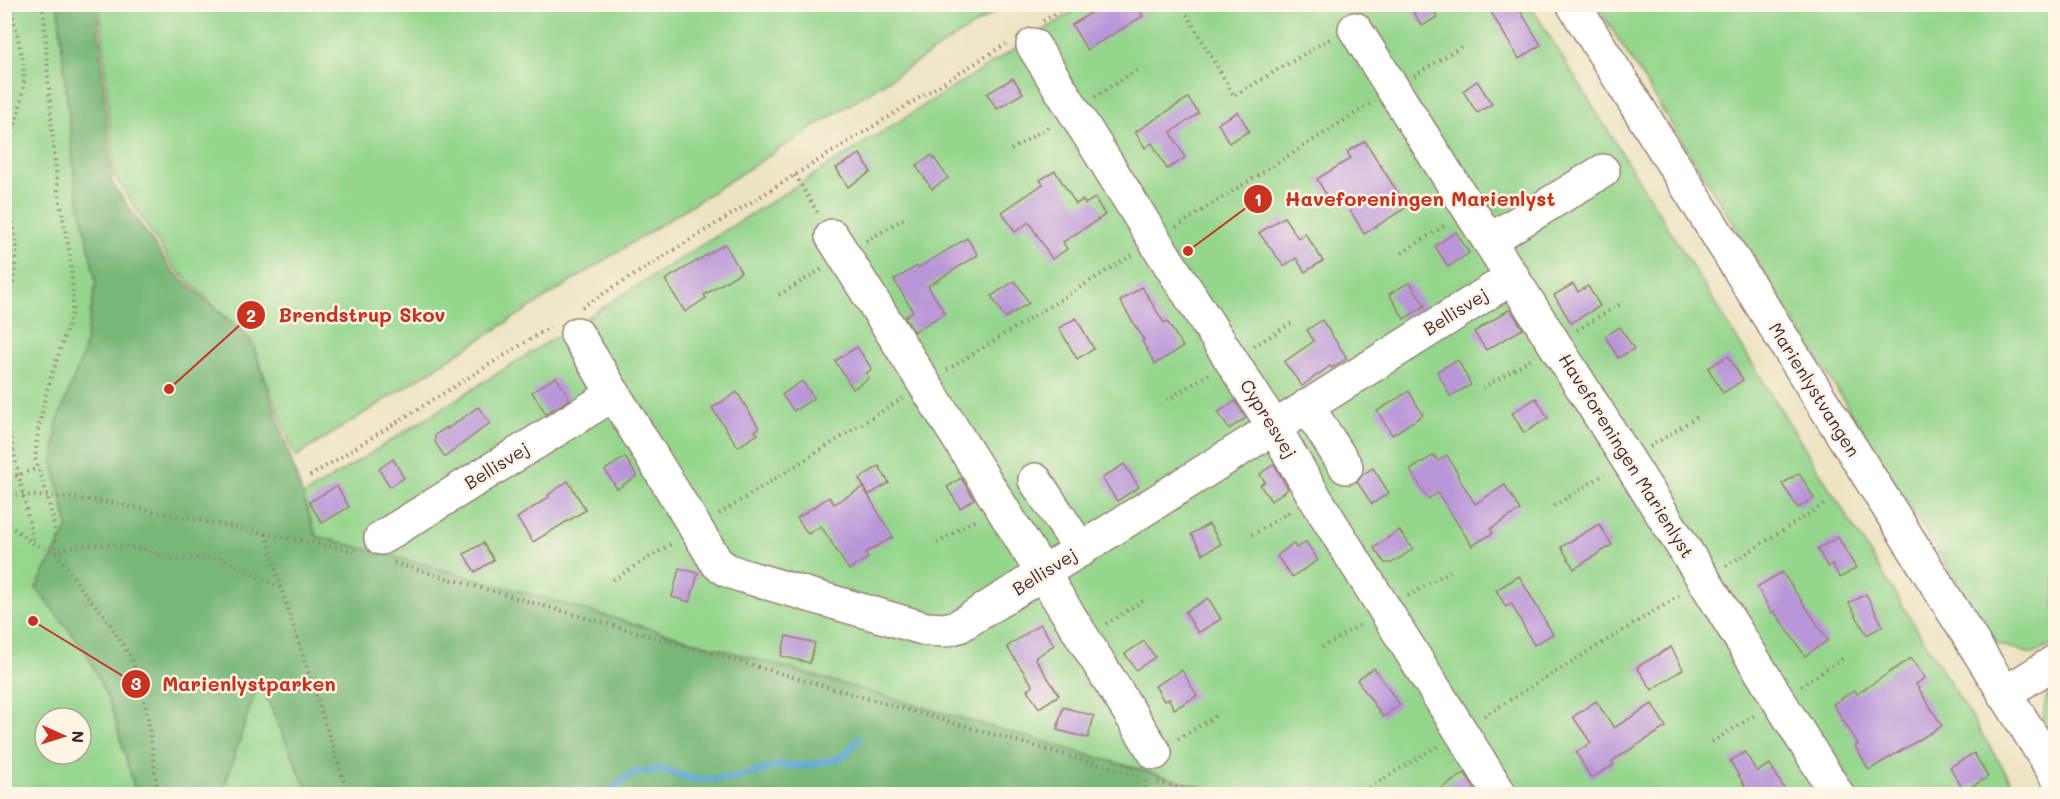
<svg xmlns="http://www.w3.org/2000/svg" width="2060" height="799" font-family="Mali,sans-serif">
<rect width="100%" height="100%" fill="#fcf5e5"/>
<filter id="ink" filterUnits="userSpaceOnUse"><feTurbulence type="fractalNoise" baseFrequency=".0167" numOctaves="2"/><feDisplacementMap in="SourceGraphic" scale="12" xChannelSelector="R" yChannelSelector="G"/><feConvolveMatrix kernelMatrix="1 2 1 2 8 2 1 2 1" color-interpolation-filters="sRGB"/></filter>
<filter id="wash" filterUnits="userSpaceOnUse"><feTurbulence type="fractalNoise" baseFrequency=".008" numOctaves="4" result="noise"/><feDisplacementMap in="SourceGraphic" scale="24" xChannelSelector="R" yChannelSelector="G"/><feGaussianBlur stdDeviation="1.35" result="paint"/><feColorMatrix in="noise" values="0 0 0 0 0 0 0 0 0 0 0 0 0 0 0 0 0 1.4 0 .05"/><feComposite in="paint" operator="in"/></filter>
<g filter="url(#wash)">
<rect width="100%" height="100%" fill="#ece3c1"/>
<g fill="#95d68d" stroke="#707a5c" stroke-width="1.5" fill-rule="evenodd">
<path d="M5,5H58L75,180L96,282L83,354L57,423L53,463L68,527L36,588L87,653L112,709L136,794H5ZM45,718H81V754H45Z"/>
<path d="M100,5H1006L295,457L252,342L173,266L114,175Z"/>
<path d="M1084,5H1530L2019,794H1225L463,575L316,536L301,497Z"/>
<path d="M1597,5H2055V644L2032,654L1995,643Z"/>
<path d="M2055,677V749L2042,727C2044,710 2046,692 2055,677Z"/>
<path d="M259,680L309,794H222Z"/>
</g>
<path fill="#78b778" stroke="#616b52" stroke-width="1.5" d="M58,5H97L112,183L171,269L252,342L316,536L463,575L1225,794H309L259,680L222,794H136L112,709L87,653L36,588L68,527L53,463L57,423L83,354L96,283L75,180Z"/>
<g fill="none" stroke-linecap="round" stroke-linejoin="round">
<path stroke="#5fa9d6" stroke-width="7" d="M607,794L631,774L660,769L693,779H734L780,765L805,766L843,757L859,739"/>
</g>
<g id="blocks">
<g fill="#ba96d8">
<path d="M1104,4H1135L1143,16L1087,50L1072,25Z"/>
<path d="M1408,4H1430L1437,17L1422,26Z"/>
<path d="M1486,4H1516L1541,45L1519,59Z"/>
<path d="M1013,78L1023,93L997,109L987,94Z"/>
<path d="M1477,81L1492,104L1477,113L1463,91Z"/>
<path d="M1188,98L1199,113L1171,132L1185,158L1167,169L1152,143L1145,148L1135,132Z"/>
<path d="M1238,112L1249,131L1229,143L1218,123Z"/>
<path d="M1365,141L1407,207L1364,234L1342,196L1331,203L1317,179L1351,158L1347,152Z"/>
<path d="M860,154L871,172L848,187L836,168Z"/>
<path d="M932,155L948,178L932,189L916,166Z"/>
<path d="M1055,171L1076,204L1083,200L1085,204L1095,198L1105,215L1063,242L1067,249L1052,259L1029,222L1015,232L1002,212L1043,184L1040,180Z"/>
<path d="M1284,217L1298,238L1305,233L1323,261L1305,272L1296,258L1284,266L1259,233Z"/>
<path d="M1456,232L1469,253L1448,267L1435,246Z"/>
<path d="M967,238L978,255L928,286L945,313L914,332L905,317L913,311L894,280L917,266L918,268Z"/>
<path d="M725,244L741,272L704,295L706,298L685,312L665,280Z"/>
<path d="M1015,281L1029,303L1005,318L991,296Z"/>
<path d="M1410,282L1425,306L1404,319L1389,294Z"/>
<path d="M1573,284L1578,292L1588,286L1600,306L1571,323L1554,295Z"/>
<path d="M1142,287L1164,323L1167,321L1183,347L1155,364L1142,341L1144,340L1120,301Z"/>
<path d="M1510,309L1523,329L1486,350L1474,332Z"/>
<path d="M1076,318L1094,349L1077,359L1059,328Z"/>
<path d="M1322,320L1347,358L1332,368L1330,366L1302,386L1284,362L1314,341L1307,330Z"/>
<path d="M1620,327L1634,349L1618,358L1605,336Z"/>
<path d="M857,347L872,369L866,373L869,378L853,389L835,361Z"/>
<path d="M1728,356L1743,380L1723,393L1708,368Z"/>
<path d="M1458,360L1471,385L1450,396L1437,371Z"/>
<path d="M556,377L570,399L546,414L532,392Z"/>
<path d="M802,381L814,398L794,411L782,395Z"/>
<path d="M1409,391L1423,415L1392,435L1377,411Z"/>
<path d="M737,392L759,428L755,431L758,434L738,447L712,408Z"/>
<path d="M1536,398L1548,418L1524,433L1512,413Z"/>
<path d="M1235,401L1246,418L1229,429L1218,412Z"/>
<path d="M478,407L490,423L445,457L435,442V435L447,427V429Z"/>
<path d="M1434,455L1438,461L1447,455L1458,474L1457,475L1475,504L1505,485L1520,510L1490,529L1493,533L1472,546L1438,493L1428,499L1410,470Z"/>
<path d="M625,457L637,476L617,489L605,470Z"/>
<path d="M393,459L404,478L390,487L379,469Z"/>
<path d="M1124,464L1139,487L1117,501L1102,478Z"/>
<path d="M1274,464L1288,489L1271,501L1260,485L1265,482L1260,474Z"/>
<path d="M879,466L889,483L869,495L859,479Z"/>
<path d="M1373,468L1389,493L1372,504L1357,482L1363,474Z"/>
<path d="M1799,473L1814,498L1798,508L1782,484Z"/>
<path d="M961,478L974,499L960,508L947,487Z"/>
<path d="M568,481L586,510L533,542L517,518L549,497L548,495Z"/>
<path d="M337,486L349,507L322,523L309,502Z"/>
<path d="M863,487L893,537L865,553L868,558L849,570L821,526L808,534L797,518L829,497L834,504Z"/>
<path d="M1209,524L1221,544L1203,554L1191,534Z"/>
<path d="M1599,524L1612,545L1574,569L1561,547Z"/>
<path d="M1399,530L1413,549L1392,563H1385L1374,548Z"/>
<path d="M1838,537L1856,568L1840,578L1832,564L1828,567L1817,549Z"/>
<path d="M1306,542L1318,560L1292,577L1277,556L1293,543L1296,548Z"/>
<path d="M483,543L494,560L475,572L464,554Z"/>
<path d="M679,568L698,573L690,602L672,597Z"/>
<path d="M1782,572L1828,640L1805,656L1774,611L1772,613L1757,587Z"/>
<path d="M1519,576L1553,634L1534,645L1511,603L1506,607L1496,590Z"/>
<path d="M1866,594L1883,626L1867,635L1849,603Z"/>
<path d="M1208,598L1221,619L1198,633L1185,612Z"/>
<path d="M1040,624L1054,645L1035,658L1059,695L1039,708L1027,690L1033,686L1007,647Z"/>
<path d="M786,636L815,643L810,663L781,656Z"/>
<path d="M1144,641L1155,657L1136,670L1125,654Z"/>
<path d="M1671,647L1683,669L1652,690L1637,667Z"/>
<path d="M1911,658L1925,678L1916,684L1942,726L1869,770L1855,746L1858,744L1833,704L1855,690L1857,694Z"/>
<path d="M1374,668L1400,705L1383,717L1357,680Z"/>
<path d="M1182,670L1197,696L1174,709L1169,699L1164,701L1155,686Z"/>
<path d="M1596,701L1614,728L1652,704L1666,727L1612,761L1614,765L1591,778L1576,752L1591,743L1573,717Z"/>
<path d="M1063,707L1094,716L1088,738L1057,730Z"/>
<path d="M1745,752L1757,772L1770,764L1788,795H1750L1730,761Z"/>
<path d="M1974,753L1988,777L1964,791L1950,767Z"/>
<path d="M1465,773L1478,795H1431Z"/>
</g>
</g>
</g>
<g filter="url(#ink)">
<use href="#blocks" fill-opacity="0" stroke="#9b8176" stroke-width="1.5"/>
<g fill="none" stroke-linecap="round" stroke-linejoin="round">
<g stroke="#9b8176" stroke-width="36">
<g id="minor">
<path d="M1573,4L2056,775"/>
<path d="M1355,29L1704,580L1837,794"/>
<path d="M1033,45L1155,241L1274,427L1314,496L1500,794"/>
<path d="M832,236L1155,753"/>
<path d="M1490,240L1603,171"/>
<path d="M577,334L717,563L727,570L740,575L926,629L945,630L959,626L1513,277"/>
<path d="M1307,406L1346,467"/>
<path d="M1035,480L1081,550"/>
<path d="M381,538L614,394"/>
<path d="M2004,694L2056,661"/>
</g>
</g>
<g stroke="#9b8176" stroke-width="4" stroke-dasharray="1.5 4.5" stroke-linecap="butt">
<path d="M43,4L52,130L58,192L70,255L73,292L72,313L46,393L38,431L35,458L48,498L54,524L56,552L82,590L105,616L132,660L147,711L158,794"/>
<path d="M1181,4L1234,96L1331,38"/>
<path d="M1043,21L1071,4"/>
<path d="M1414,76L1462,46"/>
<path d="M1095,97L1140,68"/>
<path d="M1011,150L1051,125"/>
<path d="M4,158C12,132 25,101 24,74C23,51 14,28 11,4"/>
<path d="M4,163L17,249L13,283L4,308"/>
<path d="M795,175L819,215"/>
<path d="M1176,227L1370,104"/>
<path d="M866,241L907,217"/>
<path d="M1402,253L1447,224"/>
<path d="M779,295L822,269"/>
<path d="M582,307L1006,44"/>
<path d="M1577,330L1620,304"/>
<path d="M1254,346L1295,321"/>
<path d="M947,370L1132,255"/>
<path d="M1483,388L1533,358"/>
<path d="M1167,400L1209,374"/>
<path d="M4,409L34,543"/>
<path d="M1650,447L1700,415"/>
<path d="M310,476L550,327"/>
<path d="M4,480L38,468"/>
<path d="M4,494L73,498L113,503L358,552"/>
<path d="M1554,506L1605,474"/>
<path d="M719,514L903,398"/>
<path d="M4,521L34,544L56,552L77,545H115L139,548L174,559L220,558L281,588"/>
<path d="M266,534L281,588L348,794"/>
<path d="M1252,535L1291,511"/>
<path d="M937,543L976,519"/>
<path d="M394,563L1139,776"/>
<path d="M1726,566L1825,504"/>
<path d="M613,580L674,542"/>
<path d="M1408,596L1450,571"/>
<path d="M1106,624L1146,599"/>
<path d="M1322,648L1363,623"/>
<path d="M1801,686L1845,657"/>
<path d="M1484,716L1682,594"/>
<path d="M1178,739L1219,714"/>
<path d="M1712,742L1757,714"/>
<path d="M1158,782L1204,794"/>
<path d="M1143,794L1147,778"/>
<path d="M1359,794L1437,746"/>
</g>
<use href="#minor" stroke="#fff" stroke-width="33"/>
</g>
</g>
<g text-anchor="middle" stroke-width="5" stroke-linejoin="round" paint-order="stroke">
<g font-size="18" fill="#4a1f2b" stroke="#fcf5e5">
<text transform="translate(1456 312) rotate(-32)" y="6">Bellisvej</text>
<text transform="translate(1814 390) rotate(58)" y="6">Marienlystvangen</text>
<text transform="translate(1268 419) rotate(58)" y="6">Cypresvej</text>
<text transform="translate(1626 456) rotate(58)" y="6">Haveforeningen Marienlyst</text>
<text transform="translate(497 466) rotate(-32)" y="6">Bellisvej</text>
<text transform="translate(1045 572) rotate(-32)" y="6">Bellisvej</text>
</g>
</g>
<path fill="none" stroke="#c8321e" stroke-width="2" d="M1188 251L1258 199M169 389L251 315M33 621L136 684"/>
<g fill="#c8321e" stroke="#fcf5e5" stroke-width="2">
<circle cx="1188" cy="251" r="6"/>
<circle cx="169" cy="389" r="6"/>
<circle cx="33" cy="621" r="6"/>
<circle cx="1258" cy="199" r="15"/>
<circle cx="251" cy="315" r="15"/>
<circle cx="136" cy="684" r="15"/>
</g>
<g font-size="18" text-anchor="middle" font-weight="bold" fill="#fff">
<text x="1258" y="206">1</text>
<text x="251" y="322">2</text>
<text x="136" y="690">3</text>
</g>
<g font-size="20" text-anchor="middle" font-weight="bold" fill="#c8321e" stroke="#fcf5e5" stroke-width="5" stroke-linejoin="round" paint-order="stroke">
<text x="1420" y="206">Haveforeningen Marienlyst</text>
<text x="362" y="322">Brendstrup Skov</text>
<text x="249" y="691">Marienlystparken</text>
</g>
<rect width="2060" height="799" fill="none" stroke="#fcf5e5" stroke-width="24"/>
<g transform="translate(63 736) rotate(93)"><circle r="28" fill="#fcf5e5" stroke="#b59f9b" stroke-width="1.5"/>
<path d="M0-4.5L10 22L0 15L-10 22Z" fill="#c8321e"/>
<text y="-9" font-size="16" font-weight="bold" text-anchor="middle" fill="#4a1f2b">N</text>
</g>
</svg>
